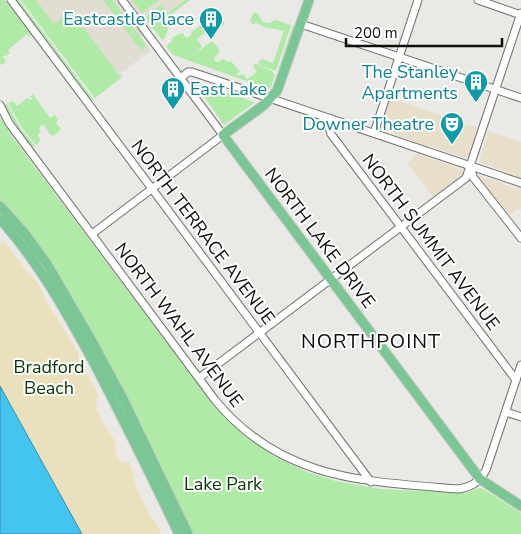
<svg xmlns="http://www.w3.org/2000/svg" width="521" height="534" font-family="'Nunito Sans',sans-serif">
<rect width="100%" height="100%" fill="#eae9e6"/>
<g fill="#e7dfca">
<path d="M390,98L478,128L469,156L464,158L430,146L427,147L413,142L411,140L381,129L380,126Z"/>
<path d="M488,131L521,142V179L516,177L515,175L479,162Z"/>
<path d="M417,154L461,169L463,173V176L434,198L407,163Z"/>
<path d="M478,175L515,188H521V210L517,209L509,216L476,177Z"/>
</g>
<path fill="#e1ddd3" d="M21,0H190L141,37L151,51L121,73L123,76L95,98Z"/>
<g fill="#afeba7">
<path d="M0,0H5L32,35L30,37L27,34L8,50L10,52L8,55L1,57L5,59V63L0,65Z"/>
<path d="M16,0H19L93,99L91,101Z"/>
<path d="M21,0H36L54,24L71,11L121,78L95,98Z"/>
<path d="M103,0H112L121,11L117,15L118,17H120L118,14L121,12L135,30L130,33L132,36L133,35L132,33L135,30L147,46L141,50Z"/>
<path d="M132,0H159L142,13Z"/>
<path d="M185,0H190L173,13L165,38L162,40L151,26Z"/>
<path d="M162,4L165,11L150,23L145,18Z"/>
<path d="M219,11L218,15L225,24L220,28L215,25L211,28L212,22L210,18Z"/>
<path d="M254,12L257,13L263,22L269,23L276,20L291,25L276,71L260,65L258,62L262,59L273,63L284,31L264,27L257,23L252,24L250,20Z"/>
<path d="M201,25L206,32L197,39L202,47L192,56L212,41L219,49V53L214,58L215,61L218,62L224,59L228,62L231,61L240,72L237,74V76L243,74L247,79L257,72L253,66L255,63L272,71L275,75L271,87L269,89L173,55L166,46L171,42L173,37L182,33L187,38L192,34L191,32Z"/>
<path d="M293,25L295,26L281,69L272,89Z"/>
<path d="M193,81L254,102V103L224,125Z"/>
<path d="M33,94L50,118L55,115L58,120L56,123L61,129L53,136L52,134L51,136L44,125H41L39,129L41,132L38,134L40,141L36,145L22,128L8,103L13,101L17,106L27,98L31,100L32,98L29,97Z"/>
<path d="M7,104L21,129L35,146L33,148L13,120L5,105Z"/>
<path d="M0,117L11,135L198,384L224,417L246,437L274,456L307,472L336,481L380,489L465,493L480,488L483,489L521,513V534H193L190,532L81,315L0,202Z"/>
</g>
<path fill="#eae0bb" d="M4,241L29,275H31C36,281 43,290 44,298L46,300L78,353V372L87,374L98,394L96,408L102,421L116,443L115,452L120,461L129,463C133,471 133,477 136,485C139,497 147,507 151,518L155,521L161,534H82L0,386V244Z"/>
<path fill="#43c5ef" stroke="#338eab" d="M0,386L82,534H0Z"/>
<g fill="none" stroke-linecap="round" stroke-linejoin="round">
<g stroke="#72716e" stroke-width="9">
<g id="minor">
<path d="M11,0L371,482"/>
<path d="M478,0L521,15"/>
<path d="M301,24L521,98"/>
<path d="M181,78L188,72H192L521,183"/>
<path d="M0,105L9,123L215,400C281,480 362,481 458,489C472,487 479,482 486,470L521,365"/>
<path d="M332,119L329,127L331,134L516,380"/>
<path d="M374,133L418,0"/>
<path d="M470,166L473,177L521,238"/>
<path d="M92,234L223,135L122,0"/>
<path d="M199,378L466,178L521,13"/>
<path d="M506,412L521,417"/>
</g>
</g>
<g stroke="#c5c5c5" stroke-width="11">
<g id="major">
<path d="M309,0L277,91L264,105L223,135L480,479L521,506"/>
<path d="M0,206L25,234L47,264L90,338L122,397L188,534"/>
<path d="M0,219C38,261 65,310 92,359C122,417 151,475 179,534"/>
</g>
</g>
<use href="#minor" stroke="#fff" stroke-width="7"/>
<use href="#major" stroke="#7ac795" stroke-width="9"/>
</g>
<defs>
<g id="building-pin" transform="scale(1.25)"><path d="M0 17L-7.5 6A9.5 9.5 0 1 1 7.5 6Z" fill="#0f9aa8" stroke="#fff"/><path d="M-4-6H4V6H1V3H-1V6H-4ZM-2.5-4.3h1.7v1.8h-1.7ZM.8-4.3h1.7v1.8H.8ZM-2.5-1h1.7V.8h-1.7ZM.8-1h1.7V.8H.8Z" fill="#fff"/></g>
<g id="theatre-pin" transform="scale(1.25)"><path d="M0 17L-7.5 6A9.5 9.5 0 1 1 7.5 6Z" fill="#0f9aa8" stroke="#fff"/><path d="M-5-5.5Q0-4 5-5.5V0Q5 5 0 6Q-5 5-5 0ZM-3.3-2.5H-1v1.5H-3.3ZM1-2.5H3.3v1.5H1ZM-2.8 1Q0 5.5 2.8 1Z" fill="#fff"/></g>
</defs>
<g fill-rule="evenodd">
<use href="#building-pin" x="211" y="19"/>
<use href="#building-pin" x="476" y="82"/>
<use href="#building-pin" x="173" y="89"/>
<use href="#theatre-pin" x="452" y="124"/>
</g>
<g text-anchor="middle" stroke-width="4" stroke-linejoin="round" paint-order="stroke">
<g font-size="18" fill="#0d838f" stroke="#fff" text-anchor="end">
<text x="194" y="25">Eastcastle Place</text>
<text x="458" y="78">The Stanley<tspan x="458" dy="21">Apartments</tspan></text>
<text x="190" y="95" text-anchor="start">East Lake</text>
<text x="434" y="130">Downer Theatre</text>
</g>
<g font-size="18" fill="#0f0e0d" stroke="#fff">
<text transform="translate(203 232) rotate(53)" y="6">NORTH TERRACE AVENUE</text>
<text transform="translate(320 238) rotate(53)" y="6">NORTH LAKE DRIVE</text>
<text transform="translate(431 242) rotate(53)" y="6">NORTH SUMMIT AVENUE</text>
<text transform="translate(179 325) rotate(53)" y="6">NORTH WAHL AVENUE</text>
</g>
<g font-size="18" fill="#063602" stroke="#fff">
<text x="49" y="373">Bradford<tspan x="49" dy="21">Beach</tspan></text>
<text x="223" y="490">Lake Park</text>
</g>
<g font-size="20" letter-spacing="1" fill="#0f0e0d" stroke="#fff">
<text x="371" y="348">NORTHPOINT</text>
</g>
</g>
<path d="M346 38v8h156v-8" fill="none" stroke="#0f0e0d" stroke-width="2.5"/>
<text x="354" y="38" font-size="15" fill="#0f0e0d" stroke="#ffffff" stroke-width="4" paint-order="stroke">200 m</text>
</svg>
